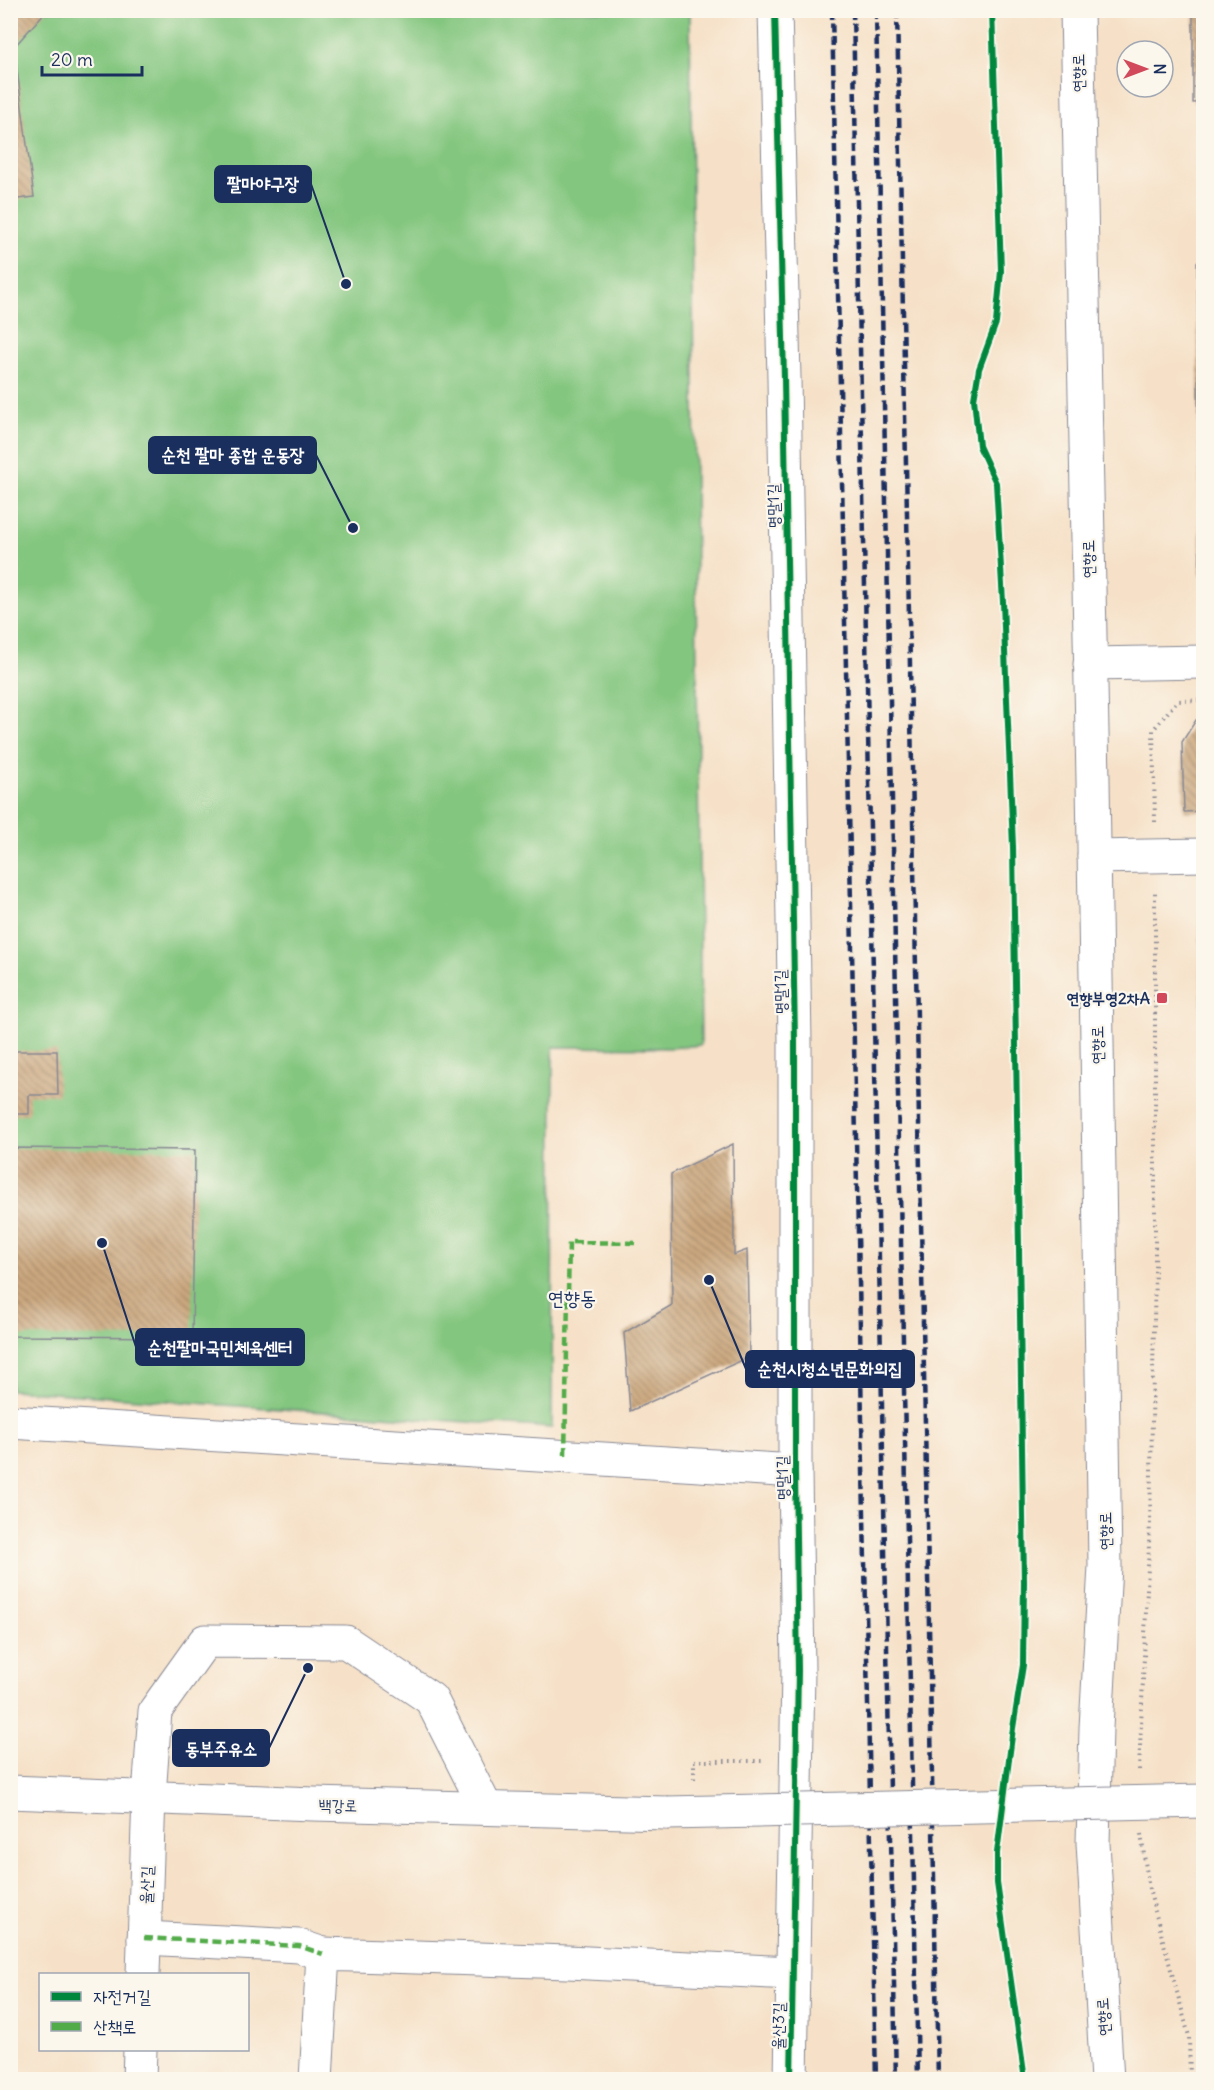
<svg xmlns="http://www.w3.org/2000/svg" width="1214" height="2090" font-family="Delius,'Poor Story',sans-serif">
<defs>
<pattern id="building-back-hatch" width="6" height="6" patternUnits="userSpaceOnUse" patternTransform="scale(1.5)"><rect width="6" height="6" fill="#cba77e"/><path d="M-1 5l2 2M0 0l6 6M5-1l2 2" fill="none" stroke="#a4886a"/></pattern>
</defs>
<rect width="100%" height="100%" fill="#fbf7ec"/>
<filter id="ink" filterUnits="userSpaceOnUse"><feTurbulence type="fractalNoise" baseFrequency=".0167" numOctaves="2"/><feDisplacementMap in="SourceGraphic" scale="12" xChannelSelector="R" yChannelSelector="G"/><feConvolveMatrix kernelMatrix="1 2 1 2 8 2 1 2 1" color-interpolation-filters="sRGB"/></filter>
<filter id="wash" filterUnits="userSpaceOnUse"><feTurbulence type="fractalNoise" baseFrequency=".008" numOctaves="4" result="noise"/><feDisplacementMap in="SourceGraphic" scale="24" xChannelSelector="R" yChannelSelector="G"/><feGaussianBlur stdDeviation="1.35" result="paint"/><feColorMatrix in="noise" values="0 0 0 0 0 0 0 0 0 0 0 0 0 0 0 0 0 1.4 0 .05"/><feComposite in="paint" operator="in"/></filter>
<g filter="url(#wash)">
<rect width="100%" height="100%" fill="#f6e1c8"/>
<path fill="#83c67f" stroke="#4f7a6e" stroke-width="1.5" d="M10,11H690L701,1045L671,1048L553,1047L552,1428L11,1390Z"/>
<g id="blocks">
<g fill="url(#building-back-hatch)">
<path d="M10,10H47L14,47L34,197L10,200Z"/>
<path d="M1193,10H1204V102L1193,103Z"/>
<path d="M1197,262H1204V576H1200Z"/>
<path d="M1204,715V811L1184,812L1182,742L1196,720Z"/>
<path d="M1199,906H1204V1034H1202Z"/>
<path d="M10,1051H57L58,1095H29V1114H10Z"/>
<path d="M733,1144L734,1255L747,1250L749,1357L630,1411L624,1333L672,1305L671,1174Z"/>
<path d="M10,1148L195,1150L192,1337L10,1336Z"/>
</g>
</g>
</g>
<g filter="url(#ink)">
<use href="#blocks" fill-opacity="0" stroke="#888893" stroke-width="1.5"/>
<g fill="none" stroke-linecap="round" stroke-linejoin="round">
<g stroke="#888893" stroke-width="35">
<g id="minor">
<path d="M775,10L784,378L795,1042V1471L798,1670L791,2080"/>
<path d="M1090,664L1204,662"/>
<path d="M1094,857L1204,855"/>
<path d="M10,1422L795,1471"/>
<path d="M144,1938L299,1946L323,1954"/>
<path d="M143,1974L149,1796L155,1711L205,1641L346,1642L431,1699L486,1808"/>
<path d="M139,2080L140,2050"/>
<path d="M316,2080L323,1954L568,1962L792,1973"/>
</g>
</g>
<g stroke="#888893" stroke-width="35">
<g id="major">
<path d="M1077,10L1093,780L1105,1566L1096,1728L1093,1843L1107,2080"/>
<path d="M10,1792L313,1804L667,1813"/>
</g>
</g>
<g stroke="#888893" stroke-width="4" stroke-dasharray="1.5 4.5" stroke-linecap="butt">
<path d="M1155,822L1153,730L1177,701L1204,700"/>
<path d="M1139,1770L1150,1522L1155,1272V890"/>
<path d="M694,1779V1761H765"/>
<path d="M1141,1834L1149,1889L1189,2036L1190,2080"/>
</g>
<use href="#minor" stroke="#fff" stroke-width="33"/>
<use href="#major" stroke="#fff" stroke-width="33"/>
<g stroke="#1b2f5e" stroke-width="4.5" stroke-dasharray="9 4.5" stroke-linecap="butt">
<path d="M832,10L876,2080"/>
<path d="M853,10L896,2080"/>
<path d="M876,10L918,2080"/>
<path d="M897,10L938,2080"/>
</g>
<g stroke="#888893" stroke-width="35" stroke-linecap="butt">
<path id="major-bridge" d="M667,1813L1204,1801"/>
</g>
<use href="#major-bridge" stroke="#fff" stroke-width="33"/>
<g stroke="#52ab49" stroke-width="4.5" stroke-dasharray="9 4.5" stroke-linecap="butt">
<path d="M565,1455L569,1242L638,1243"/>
<path d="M144,1938L299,1946L323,1954"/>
</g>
<g stroke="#fbf7ec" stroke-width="10">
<g id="cycleway">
<path d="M775,10L784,378L795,1042V1471L798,1670L791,2080"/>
<path d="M992,10L1001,271L996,323L979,369L974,399L979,446L996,483L1003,602L1013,847L1024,1582L1023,1665L1013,1728L997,1853V1883L1025,2080"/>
</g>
</g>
<use href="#cycleway" stroke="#00873e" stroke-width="6"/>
</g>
</g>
<rect fill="#d1495b" stroke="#fbf7ec" stroke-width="2" x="1156" y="992" width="12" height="12" rx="3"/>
<g text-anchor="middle" stroke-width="4.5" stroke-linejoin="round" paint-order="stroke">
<g font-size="16" fill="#1b2f5e" stroke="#fbf7ec">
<text transform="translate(1078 73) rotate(-91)" y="6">연향로</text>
<text transform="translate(773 506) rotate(-91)" y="6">명말1길</text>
<text transform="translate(1088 559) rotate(-91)" y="6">연향로</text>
<text transform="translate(780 992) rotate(-91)" y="6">명말1길</text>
<text transform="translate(1097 1045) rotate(-91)" y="6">연향로</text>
<text transform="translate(782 1478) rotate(-91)" y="6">명말1길</text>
<text transform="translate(1105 1531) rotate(-91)" y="6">연향로</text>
<text transform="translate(338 1805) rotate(1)" y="6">백강로</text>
<text transform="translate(146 1885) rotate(-88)" y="6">율산길</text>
<text transform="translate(1103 2017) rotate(-94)" y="6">연향로</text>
<text transform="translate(778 2026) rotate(-89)" y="6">율산3길</text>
</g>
<g font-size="16" font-weight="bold" fill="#1b2f5e" stroke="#fbf7ec" text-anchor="end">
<text x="1150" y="1004">연향부영2차A</text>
</g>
<g font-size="20" fill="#1b2f5e" stroke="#fbf7ec">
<text x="572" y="1305">연향동</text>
</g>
</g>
<path fill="none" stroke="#1b2f5e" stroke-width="2" d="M346 284L311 184M353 528L316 455M102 1243L136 1347M709 1280L746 1369M308 1668L269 1748"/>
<g fill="#1b2f5e" stroke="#fbf7ec" stroke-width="2">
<circle cx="346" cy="284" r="6"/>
<circle cx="353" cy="528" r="6"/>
<circle cx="102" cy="1243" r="6"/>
<circle cx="709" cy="1280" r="6"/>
<circle cx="308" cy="1668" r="6"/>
</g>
<g fill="#1b2f5e" stroke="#1b2f5e" stroke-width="2">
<rect x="215" y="166" width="96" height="36" rx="6"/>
<rect x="149" y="437" width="167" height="36" rx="6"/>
<rect x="136" y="1329" width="168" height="36" rx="6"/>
<rect x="746" y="1351" width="168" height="36" rx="6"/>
<rect x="173" y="1730" width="96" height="36" rx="6"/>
</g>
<g font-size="18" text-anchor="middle" font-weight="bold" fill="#fff">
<text x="263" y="190">팔마야구장</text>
<text x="233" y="461">순천 팔마 종합 운동장</text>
<text x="220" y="1354">순천팔마국민체육센터</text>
<text x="830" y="1375">순천시청소년문화의집</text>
<text x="221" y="1755">동부주유소</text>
</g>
<rect width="1214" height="2090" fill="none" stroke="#fbf7ec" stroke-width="36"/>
<rect x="39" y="1973" width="210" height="78" fill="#fbf7ec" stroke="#a1a7b3" stroke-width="1.5"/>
<rect x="51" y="1992" width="30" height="9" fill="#00873e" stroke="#a1a7b3" stroke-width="1.5"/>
<text x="93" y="2003" font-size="18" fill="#1b2f5e">자전거길</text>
<rect x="51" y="2022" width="30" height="9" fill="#52ab49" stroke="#a1a7b3" stroke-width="1.5"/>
<text x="93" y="2033" font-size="18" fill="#1b2f5e">산책로</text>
<g transform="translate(1145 69) rotate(90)"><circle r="28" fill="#fbf7ec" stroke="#a1a7b3" stroke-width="1.5"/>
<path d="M0-4.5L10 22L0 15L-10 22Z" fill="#d1495b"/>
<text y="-9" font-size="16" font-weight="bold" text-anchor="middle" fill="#1b2f5e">N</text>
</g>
<path d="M42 66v9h100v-9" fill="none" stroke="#1b2f5e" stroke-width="3"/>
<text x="51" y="66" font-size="18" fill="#1b2f5e" stroke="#fbf7ec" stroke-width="4.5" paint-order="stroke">20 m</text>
</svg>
